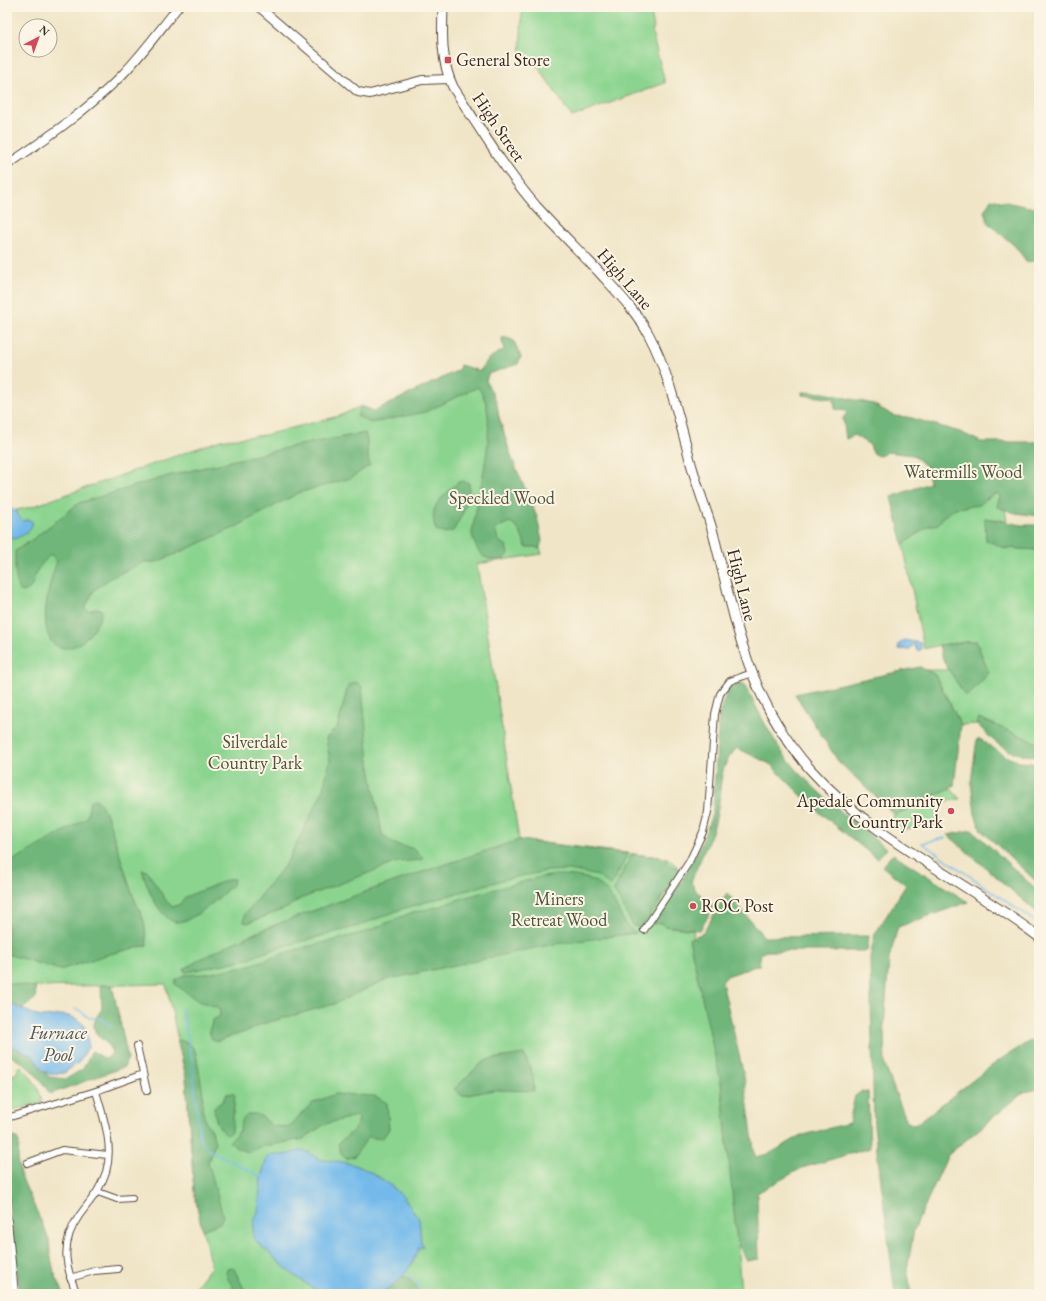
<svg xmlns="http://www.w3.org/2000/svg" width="1046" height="1301" font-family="'EB Garamond',serif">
<rect width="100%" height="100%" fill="#fcf5e5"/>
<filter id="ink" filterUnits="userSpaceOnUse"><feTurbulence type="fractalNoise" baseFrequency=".025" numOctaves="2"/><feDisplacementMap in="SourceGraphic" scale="8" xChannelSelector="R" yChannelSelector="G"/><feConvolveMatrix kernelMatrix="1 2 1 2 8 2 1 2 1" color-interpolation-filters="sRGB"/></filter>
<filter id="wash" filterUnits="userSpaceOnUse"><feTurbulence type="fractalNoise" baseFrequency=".012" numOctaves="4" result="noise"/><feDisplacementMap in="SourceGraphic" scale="16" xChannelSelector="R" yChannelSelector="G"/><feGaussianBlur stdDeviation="0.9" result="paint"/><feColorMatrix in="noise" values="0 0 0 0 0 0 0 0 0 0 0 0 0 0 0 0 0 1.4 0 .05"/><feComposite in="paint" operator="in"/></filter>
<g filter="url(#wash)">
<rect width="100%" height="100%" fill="#f0e5c7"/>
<g fill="#8bd48f" stroke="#637f56">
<path d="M522,7H649L654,26L652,33L665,83L572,117L534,61L520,62Z"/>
<path d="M460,365L498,409V414L542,554L477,564L519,840L668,858L681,870L659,907L654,924L661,923L664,926L694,930L693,937L689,939C701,988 715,1038 722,1088C732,1156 736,1225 741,1294H138L195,1288L211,1267L194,1191L186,1077L166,984L35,987L7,984V512L31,507L221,440L265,435L339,416L361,406L374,411L459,370Z"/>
<path d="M998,493L1000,496L997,507L1005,509L1007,521L985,518L1004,548L1039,550V744L979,719L977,724L961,725L935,675L926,670H950L966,697L976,641L939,645L924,649L903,544L929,526L938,524L944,516L956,508L986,499Z"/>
<path d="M950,788L960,799L937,803L941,824L905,829L903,833L887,821L895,815Z"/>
<path d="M20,1066C30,1073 41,1090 42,1103L12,1110L7,1109V1096L14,1082L8,1076L9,1073L15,1075Z"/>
</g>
<g fill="#70b67a" stroke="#56704c">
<path d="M991,199L1039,209V260L1027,262L1015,246L988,223L984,211Z"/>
<path d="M503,336L514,341L521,357L518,364L488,374L486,381L497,403L498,414L508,449L537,517L542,541L539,549L535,547H526C523,539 518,524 509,522L495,529C497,537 498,543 506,545L508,554L503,560C483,561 477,554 472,534C476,498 503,417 478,387L425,412L371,423L357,416L361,406L374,411L459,370L460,365L480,371L489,358L504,350L502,340Z"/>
<path d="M802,392L824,393L873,404L894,416L908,417L960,432L981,442H1039V516L1015,513L997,507L1000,496L998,493L991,495L979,505L956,508L944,516L938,524L929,526L903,544L891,497L930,483L925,465L913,455L887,452C878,459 873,456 870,445L854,435L846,439L843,418L847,413L846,411L835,409L834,399L802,395Z"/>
<path d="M365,433C369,442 366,454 370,465L351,478L298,493L236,527L169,557L156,562H144L112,577L94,590L85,608L88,611L97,608L102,610C100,627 76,656 57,646C35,635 50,579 57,562L51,554C45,560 38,567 35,576C31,586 34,588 22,592L18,589L15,571V551L33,539L79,503L168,476L294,446Z"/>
<path d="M462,481L469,483C470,500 462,516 453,531L444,533L436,530C427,506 442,498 458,482Z"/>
<path d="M985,518L1022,525H1039V550L1004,548L986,540Z"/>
<path d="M976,641L989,673L966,697L944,662L939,645Z"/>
<path d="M920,667L935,675L961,725L954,786L895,815L838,761L795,694Z"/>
<path d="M357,682L362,687L369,762L382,834L394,844L415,849L423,857L421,860L397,862L300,899L287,908L248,923L244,922L245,914L253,904L286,864L322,793L330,761L326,738L338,726L348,685Z"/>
<path d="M740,683L744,684C757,708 769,734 785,756C814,792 851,820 887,849L877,859L814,808L770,764L737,748C715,770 723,791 716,818C712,837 698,863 691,882L696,891L714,906L700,930L664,926L661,923L654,924V919L682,881L700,847L713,812L719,713L729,687Z"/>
<path d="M979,718L1039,744V757C1006,753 1000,748 977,724Z"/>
<path d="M977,739H980C1004,755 1009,762 1039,764V884L981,830L975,814L971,782Z"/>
<path d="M96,799L102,806L107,815L132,893L144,921L147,945L106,955L60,970L7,954V864L87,818L90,801Z"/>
<path d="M972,830L1039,892V914L948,835Z"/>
<path d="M519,840L628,854L611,886L598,876L570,870L547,871L506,879L402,909L358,926L277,948L247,959L187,972L184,971V969C229,941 279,923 329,905C391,882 455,861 519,840Z"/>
<path d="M632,854L668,858L666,863L681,870L641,928L633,926L614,890Z"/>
<path d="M893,854L968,902L898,927L889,959L884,1028L885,1066L907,1122L915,1125L998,1061L1033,1039L1039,1038V1089L1024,1092L948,1155L914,1230L907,1270L911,1294H895L874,1126L870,958L875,934L906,885L882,866Z"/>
<path d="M142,870L147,871L167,902L173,907L180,904L185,897L230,879H234L233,884C221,896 192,924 174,922C156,913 148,888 142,870Z"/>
<path d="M556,875C589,876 603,878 618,910C624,922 625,926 636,933L549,945L385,980L334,1004L262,1024L248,1031L216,1041L212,1039L209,1031L213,1020L220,1016L219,1008L198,1001L175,984L176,980L184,975L205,974L250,965L291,951L366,932L410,913L437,907L466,897L537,878Z"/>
<path d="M727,893L764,937L869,936L867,951H767L761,953L759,965L727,976L722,982L744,1076L755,1157L769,1154L800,1136L849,1123L855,1096L862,1091L868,1092L870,1148L802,1168L757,1193L759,1259L746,1261L737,1242L721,1083L689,939L703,933Z"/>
<path d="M7,983L35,987L36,998L21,1010L7,1003Z"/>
<path d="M101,985H112L128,1058L124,1067L50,1094C39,1076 27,1064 7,1054V1044L33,1056L49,1077L66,1079L83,1069L92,1051L106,1059L112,1053C107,1035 81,1036 102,1009Z"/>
<path d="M177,1039L190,1044L196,1053L203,1094L202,1109L206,1123L212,1130L215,1143L208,1162L223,1216L220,1223L202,1230L194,1191L186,1077Z"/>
<path d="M524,1054L533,1075L534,1091L494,1090L462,1096L454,1089L485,1060Z"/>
<path d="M232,1093L235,1095L232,1131L227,1135C217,1127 215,1119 214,1107L223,1101L226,1094Z"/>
<path d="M335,1094L375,1096L387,1103L389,1129L382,1139L368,1137L355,1156L346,1159L341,1153L338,1144L353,1131L359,1120L356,1116L325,1124L303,1139L261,1147L248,1152L239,1149L229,1142L240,1130C240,1117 250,1109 262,1117C266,1119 269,1123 272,1126L289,1127L311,1104Z"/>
<path d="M13,1137L17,1138L19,1142L18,1159L20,1174L49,1239L50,1253L54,1272L64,1294H20C15,1251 0,1176 13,1137Z"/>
<path d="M233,1267L244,1289L249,1294H237L228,1279L226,1272L228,1268Z"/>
<path d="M402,1276C411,1278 417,1286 419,1294H379L390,1288Z"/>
</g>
<g fill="#73baeb" stroke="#577284">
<path d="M7,507L17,511L18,516L23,521L29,520L33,522C30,532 23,536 14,539L7,534Z"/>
<path d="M904,640L921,643V650L917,651L914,644L909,650L898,649L899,644Z"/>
<path d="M7,1003L41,1017L65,1015L77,1019L84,1025L89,1046L79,1062L64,1073L50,1074L43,1071L33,1056L7,1044Z"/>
<path d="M303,1150L312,1154L318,1159C326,1161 333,1160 342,1162C362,1165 383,1178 398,1192C407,1199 411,1211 419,1218L421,1243L423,1246L422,1248L419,1247L412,1264L401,1278L390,1288L379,1294H321L291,1273L255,1240L253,1236L254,1221L258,1212L261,1177L267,1157L273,1154L284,1155Z"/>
</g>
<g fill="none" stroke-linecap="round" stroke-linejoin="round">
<g stroke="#73baeb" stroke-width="1.5">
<path d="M945,838L922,843L1039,924"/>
<path d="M75,1009L79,1010L89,1018H101L112,1027"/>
<path d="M182,1009L192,1060L200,1141L211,1151L261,1177"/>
<path d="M406,1272C413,1278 420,1284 422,1294"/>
</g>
</g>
</g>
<g filter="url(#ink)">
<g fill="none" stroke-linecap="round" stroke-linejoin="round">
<g stroke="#564637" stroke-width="8">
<g id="minor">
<path d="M644,930L689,862L703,832L708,812L715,714L720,694L730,681L752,673"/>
<path d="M137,1046L147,1091"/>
<path d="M7,1118L96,1091L143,1074"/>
<path d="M27,1163L62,1150L108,1155"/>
<path d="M98,1192L117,1199L132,1198"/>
<path d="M70,1278L94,1271L118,1269"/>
<path d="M77,1294C65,1266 60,1243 79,1216C91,1199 99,1193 106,1172C114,1145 103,1117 96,1091"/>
</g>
</g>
<g stroke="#564637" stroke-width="10">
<g id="tertiary">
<path d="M259,7L358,92L370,94L422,80L449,79"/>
<path d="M7,165C47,138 85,112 120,77C141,56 159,31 178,7"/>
<path d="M7,1221L14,1294"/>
</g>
</g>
<g stroke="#564637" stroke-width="11">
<path id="secondary" d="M443,7C442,34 441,62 453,87C479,127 504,169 536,206C556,228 578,250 599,272C617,292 636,311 649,335C668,371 677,412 688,452C694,478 704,503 712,529C736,619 745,695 810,769C873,840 964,880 1039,937"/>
</g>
<use href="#minor" stroke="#fff" stroke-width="6"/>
<use href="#tertiary" stroke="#fff" stroke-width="8"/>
<use href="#secondary" stroke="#fff" stroke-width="9"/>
</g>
</g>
<g fill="#d1495b" stroke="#fcf5e5" stroke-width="1.5">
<rect x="444" y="56" width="8" height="8" rx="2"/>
<circle cx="951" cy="811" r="4"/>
<circle cx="693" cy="906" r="4"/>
</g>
<g text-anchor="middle" stroke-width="4" stroke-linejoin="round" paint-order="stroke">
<g font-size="18" fill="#3b2a1e" stroke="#fcf5e5" text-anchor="start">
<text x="456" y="66">General Store</text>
<text x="943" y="807" text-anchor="end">Apedale Community<tspan x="943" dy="21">Country Park</tspan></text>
<text x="701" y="912">ROC Post</text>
</g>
<g font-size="18" fill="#3b2a1e" stroke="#fcf5e5">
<text transform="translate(499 127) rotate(56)" y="6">High Street</text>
<text transform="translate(625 279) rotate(49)" y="6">High Lane</text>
<text transform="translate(742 585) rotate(76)" y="6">High Lane</text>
</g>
<g font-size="18" fill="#4f543a" stroke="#fcf5e5">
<text x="963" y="478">Watermills Wood</text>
<text x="502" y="504">Speckled Wood</text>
<text x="255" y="748">Silverdale<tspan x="255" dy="21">Country Park</tspan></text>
<text x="559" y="905">Miners<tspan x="559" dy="21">Retreat Wood</tspan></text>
</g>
<g font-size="19" font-style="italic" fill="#4c555c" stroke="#fcf5e5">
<text x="58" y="1039">Furnace<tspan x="58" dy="22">Pool</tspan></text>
</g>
</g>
<rect width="1046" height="1301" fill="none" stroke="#fcf5e5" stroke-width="24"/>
<g transform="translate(38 38) rotate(41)"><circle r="19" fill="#fcf5e5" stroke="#afa495"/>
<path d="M0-3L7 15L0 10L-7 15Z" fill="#d1495b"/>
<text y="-6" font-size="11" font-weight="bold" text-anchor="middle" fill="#3b2a1e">N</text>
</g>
</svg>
